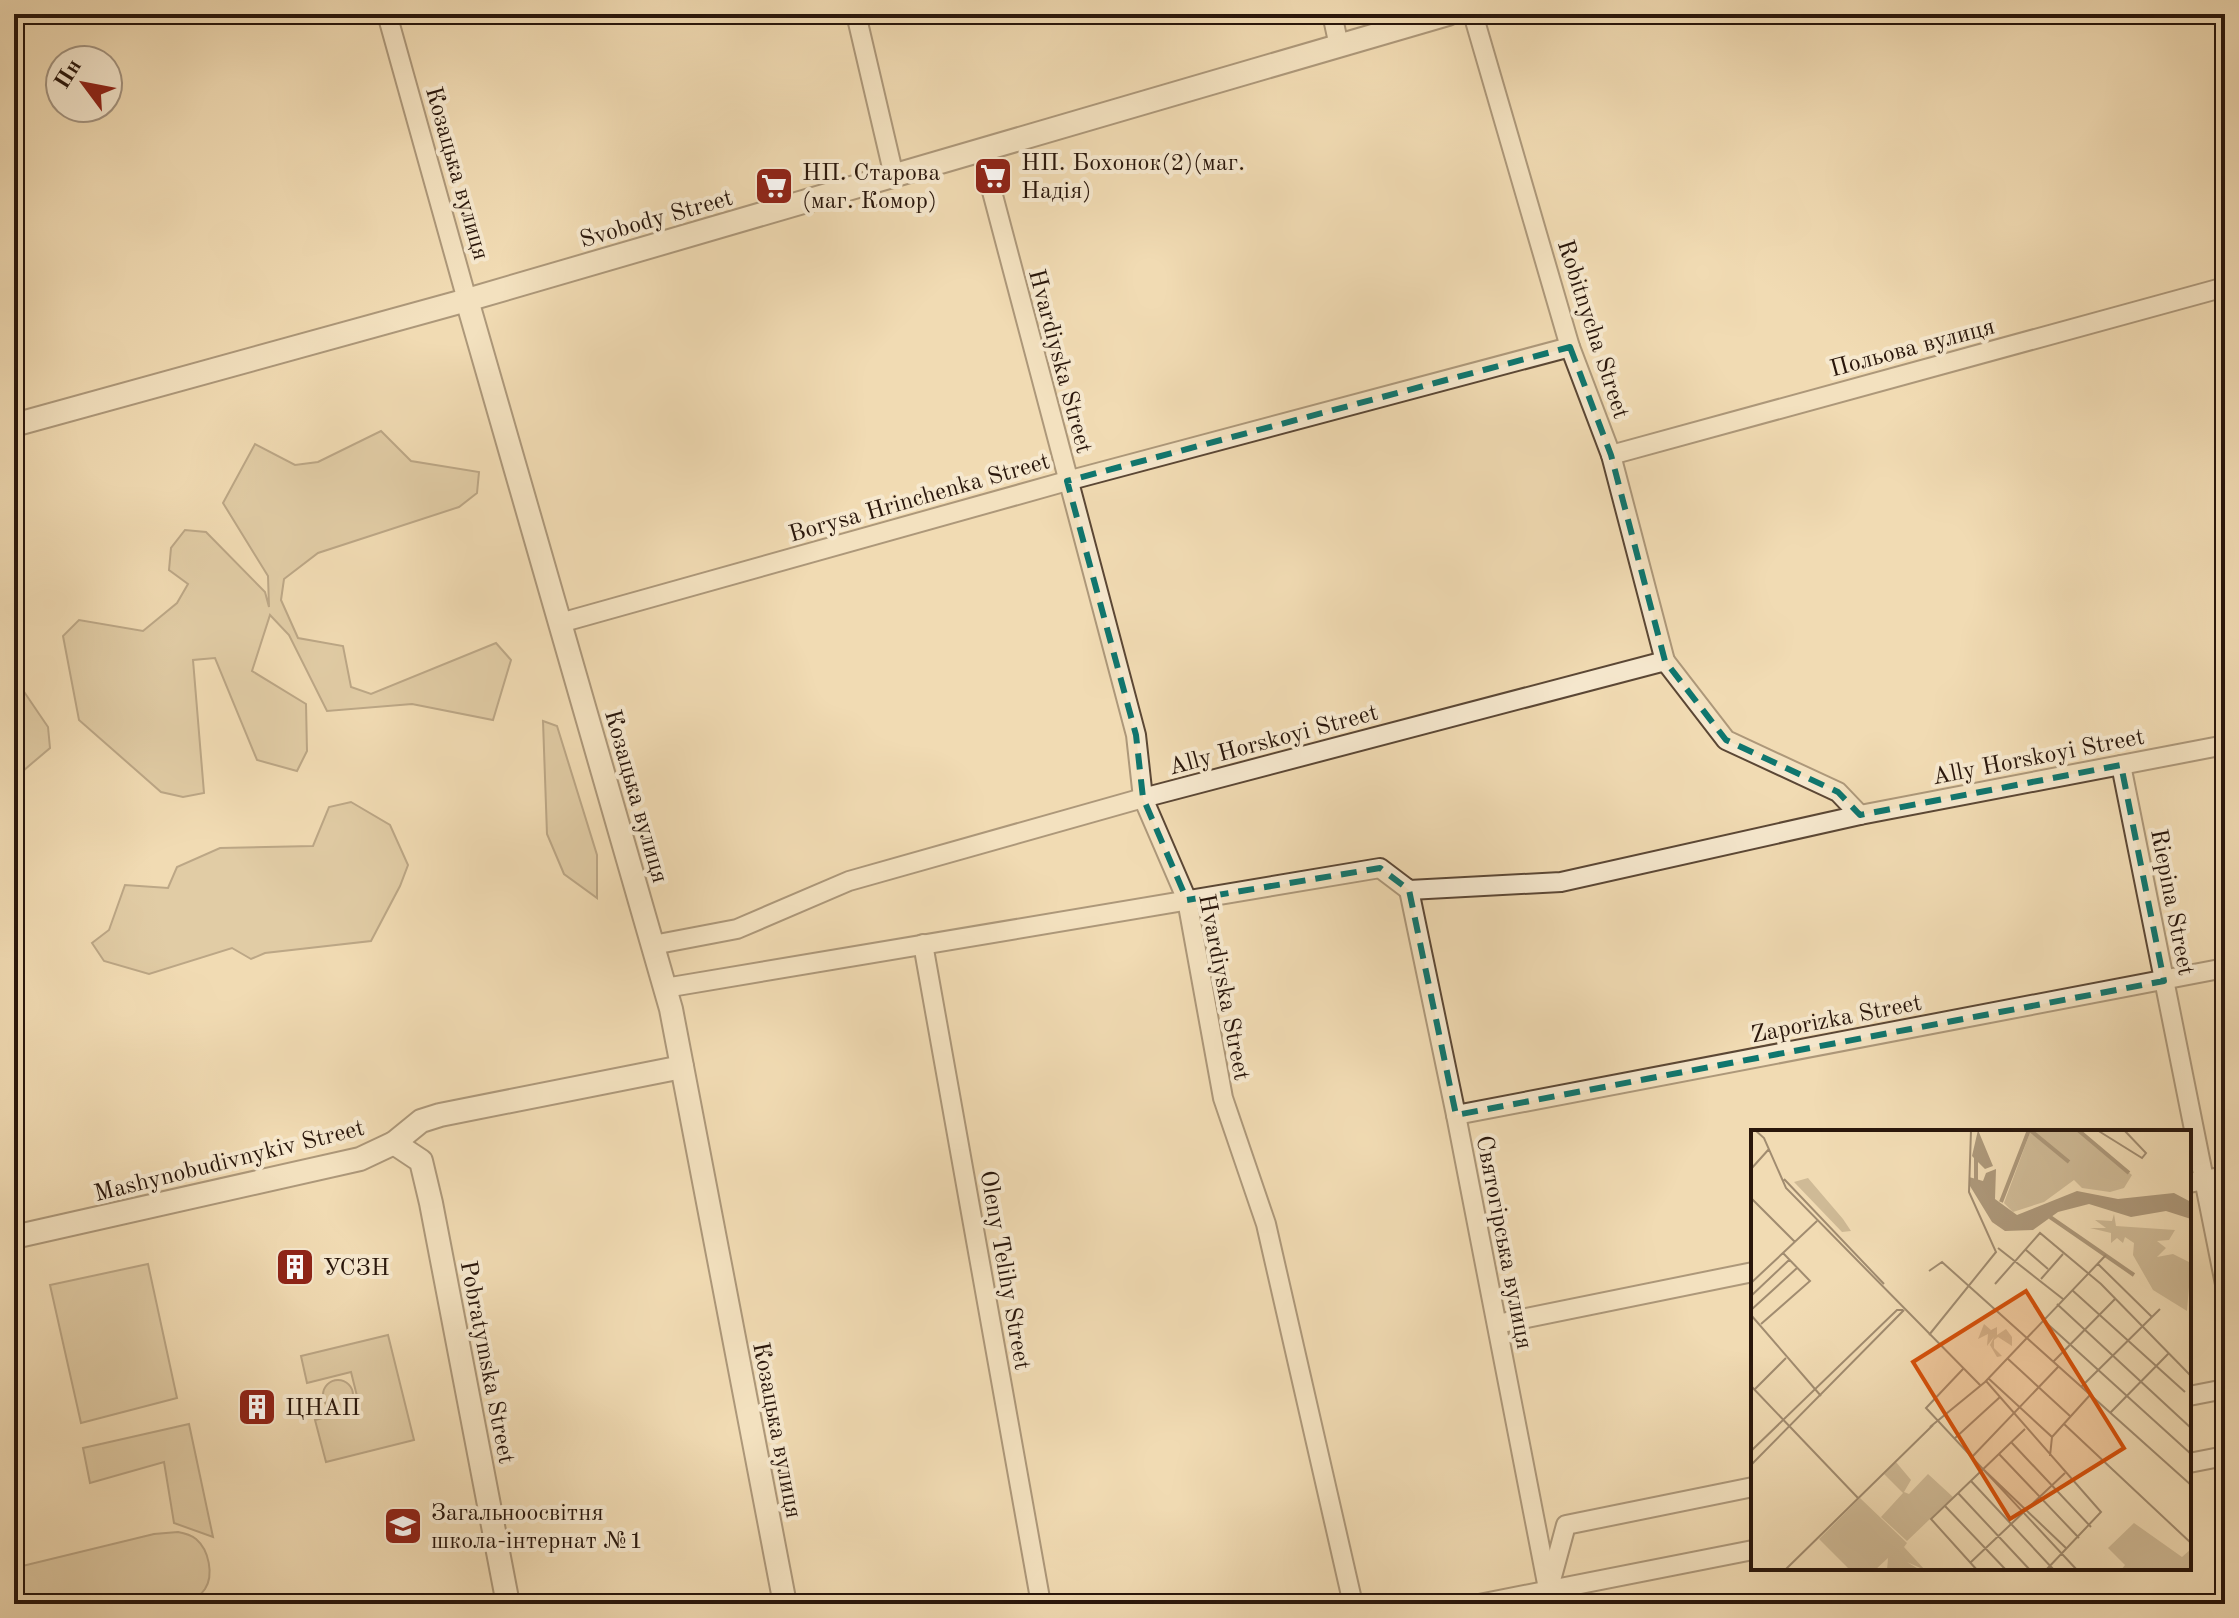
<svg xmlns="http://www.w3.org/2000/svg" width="2239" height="1618" font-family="'Old Standard TT',serif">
<rect width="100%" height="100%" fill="#f1dbb3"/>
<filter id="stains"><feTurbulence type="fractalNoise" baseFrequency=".0025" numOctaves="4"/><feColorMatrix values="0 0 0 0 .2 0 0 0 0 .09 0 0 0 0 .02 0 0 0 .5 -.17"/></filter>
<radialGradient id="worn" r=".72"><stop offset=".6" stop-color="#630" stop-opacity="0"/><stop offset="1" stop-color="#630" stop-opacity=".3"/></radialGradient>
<g fill="#cfba96" stroke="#7c6850" stroke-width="2">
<path d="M381,431L411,461L479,472L477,493L459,507L318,553L284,579L281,600L298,638L343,646L351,687L371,694L496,643L511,660L493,720L412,704L327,711L289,635L270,615L252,671L306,704L307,751L297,771L257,760L215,658L193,660L204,793L183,797L161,792L79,720L63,636L79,620L143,631L177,603L188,584L169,570L171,548L185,530L206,532L265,592L269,607L268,576L223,503L255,444L295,465L318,462Z"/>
<path d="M14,677L48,727L50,748L17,776L14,775Z"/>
<path d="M543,721L557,726L597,855V898L564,874L547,834Z"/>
<path d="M351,802L390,825L408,865L400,886L371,941L265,953L251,959L232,948L149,974L104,961L92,943L109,930L125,885L168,888L177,867L220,848L313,846L329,807Z"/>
<path d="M148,1264L177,1398L81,1423L50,1285Z"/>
<path d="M388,1335L414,1440L326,1462L315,1420L360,1408L351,1372L307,1383L301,1356Z"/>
<circle cx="338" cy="1395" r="15"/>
<path d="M189,1424L213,1537L174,1523L164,1462L90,1483L83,1448Z"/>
<path d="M178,1532C184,1533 191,1535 196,1539C209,1550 214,1575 205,1589C200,1597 191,1600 183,1604H14V1568L154,1534Z"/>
</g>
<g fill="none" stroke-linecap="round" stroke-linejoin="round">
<g stroke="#5b4735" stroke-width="22">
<g id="minor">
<path d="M387,14L467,300"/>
<path d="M856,14L894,176"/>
<path d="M1332,14L1339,46"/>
<path d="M1473,14L1570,347L1611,455L1665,661"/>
<path d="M981,150L1136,735L1143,798L1187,900L1223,1098L1266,1224L1353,1604"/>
<path d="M1611,455L2225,287"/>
<path d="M560,623L1067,481L1570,347"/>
<path d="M2121,765L2225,1284"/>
<path d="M1409,890L1456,1115L1551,1604"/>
<path d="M923,944L1041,1604"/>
<path d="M653,945L737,929L849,881L1143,798L1665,661L1726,740L1838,792L1860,815"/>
<path d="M665,988L1380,868L1409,890L1561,882L1860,815L2225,745"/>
<path d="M1456,1115L2225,968"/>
<path d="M2189,1183L2225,1176"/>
<path d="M1497,1324L1753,1272"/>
<path d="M2189,1396L2225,1389"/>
<path d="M2189,1463L2225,1456"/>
<path d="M1550,1584L1566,1525L1753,1487"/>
<path d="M1479,1604L1753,1550"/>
</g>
</g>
<g stroke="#5b4735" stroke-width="26">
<g id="tertiary">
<path d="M467,300L671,1009L785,1604"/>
<path d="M14,425L467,300L1448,14"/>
<path d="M394,1143L421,1161L431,1203L508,1604"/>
<path d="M14,1237L360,1159L394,1143L421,1121L440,1115L682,1067"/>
</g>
</g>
<use href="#minor" stroke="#f6e8ce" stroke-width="18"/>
<use href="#tertiary" stroke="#f6e8ce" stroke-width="22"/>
</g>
<path d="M0 0H2239V1618H0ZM1570,347L1611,455L1665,661L1726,740L1838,792L1860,815L2121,765L2164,981L1456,1115L1409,890L1380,868L1187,900L1143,798L1136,735L1067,481Z" fill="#f1dbb3" fill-opacity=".55" fill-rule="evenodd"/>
<path fill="none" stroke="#0f766e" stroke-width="6" stroke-dasharray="16 10" stroke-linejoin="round" d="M1570,347L1611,455L1665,661L1726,740L1838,792L1860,815L2121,765L2164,981L1456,1115L1409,890L1380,868L1187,900L1143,798L1136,735L1067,481Z"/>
<defs>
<g id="supermarket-square" transform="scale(2)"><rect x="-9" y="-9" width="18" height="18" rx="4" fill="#8f2418" stroke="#f6e8ce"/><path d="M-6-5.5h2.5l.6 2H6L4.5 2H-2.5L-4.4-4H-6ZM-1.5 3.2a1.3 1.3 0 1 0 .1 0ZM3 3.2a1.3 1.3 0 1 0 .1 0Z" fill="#fff"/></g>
<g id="building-square" transform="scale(2)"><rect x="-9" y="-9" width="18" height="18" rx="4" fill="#8f2418" stroke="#f6e8ce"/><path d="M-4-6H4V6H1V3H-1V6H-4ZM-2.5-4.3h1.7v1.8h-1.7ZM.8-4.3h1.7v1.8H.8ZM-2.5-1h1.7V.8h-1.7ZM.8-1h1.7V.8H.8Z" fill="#fff"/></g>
<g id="school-square" transform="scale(2)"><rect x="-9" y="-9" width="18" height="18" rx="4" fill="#8f2418" stroke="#f6e8ce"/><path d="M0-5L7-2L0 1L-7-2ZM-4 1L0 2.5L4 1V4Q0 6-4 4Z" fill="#fff"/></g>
</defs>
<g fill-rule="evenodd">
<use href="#supermarket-square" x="993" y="176"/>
<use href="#supermarket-square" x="774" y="186"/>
<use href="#building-square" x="295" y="1267"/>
<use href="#building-square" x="257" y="1407"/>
<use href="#school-square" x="403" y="1526"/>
</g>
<g text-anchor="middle" stroke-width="8" stroke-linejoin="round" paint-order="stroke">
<g font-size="24" fill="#29160b" stroke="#f6e8ce" text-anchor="start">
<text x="1021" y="170">НП. Бохонок(2)(маг.<tspan x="1021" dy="28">Надія)</tspan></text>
<text x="802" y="180">НП. Старова<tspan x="802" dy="28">(маг. Комор)</tspan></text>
<text x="323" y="1275">УСЗН</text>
<text x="285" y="1415">ЦНАП</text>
<text x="431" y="1520">Загальноосвітня<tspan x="431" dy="28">школа-інтернат №1</tspan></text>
</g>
<g font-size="24" fill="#29160b" stroke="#f6e8ce">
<text transform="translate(458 173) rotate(74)" y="8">Козацька вулиця</text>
<text transform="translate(656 218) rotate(-16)" y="8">Svobody Street</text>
<text transform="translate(1594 329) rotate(72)" y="8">Robitnycha Street</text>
<text transform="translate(1912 347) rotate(-15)" y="8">Польова вулиця</text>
<text transform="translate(1061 361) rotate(75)" y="8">Hvardiyska Street</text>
<text transform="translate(919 497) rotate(-16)" y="8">Borysa Hrinchenka Street</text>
<text transform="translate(1273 739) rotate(-15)" y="8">Ally Horskoyi Street</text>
<text transform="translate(2038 756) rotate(-11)" y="8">Ally Horskoyi Street</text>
<text transform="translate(637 796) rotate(74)" y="8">Козацька вулиця</text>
<text transform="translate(2173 902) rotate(79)" y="8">Riepina Street</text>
<text transform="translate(1225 987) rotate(79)" y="8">Hvardiyska Street</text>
<text transform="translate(1836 1018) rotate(-11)" y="8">Zaporizka Street</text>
<text transform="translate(229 1160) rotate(-14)" y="8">Mashynobudivnykiv Street</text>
<text transform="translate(1505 1242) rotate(79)" y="8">Святогірська вулиця</text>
<text transform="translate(1006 1270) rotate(80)" y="8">Oleny Telihy Street</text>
<text transform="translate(488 1362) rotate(79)" y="8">Pobratymska Street</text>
<text transform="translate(778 1430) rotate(79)" y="8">Козацька вулиця</text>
</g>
</g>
<g transform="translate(1751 1130)">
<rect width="440" height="440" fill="#f1dbb3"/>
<path d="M280,0H325L381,45L373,58L359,62L331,58L323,50L293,72L262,82L253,73ZM57,48L92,89L100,101L91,102L43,52ZM363,84L365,96L424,100L418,110L406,111L415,118L406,127L422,124L440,133L436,181L402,160L382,125L383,113L374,107L372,113L366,108L360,113V103L339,98H355L344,90L361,91ZM233,194L240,200L246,197V205L255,199L261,207V216L247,207L243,210V218L251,226L246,227L239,215L243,207L236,216L237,204L227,209ZM145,332L160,350L153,362L158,364L177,344L202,367L156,411L130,387L152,363L133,344ZM109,368L156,413L153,417L174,440L156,432L169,440H136L137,428L124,440H99L68,409ZM383,393L431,427L440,419V440H370L374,435L357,418Z" fill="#cfba96"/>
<path d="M227,0L242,36L234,39L221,26ZM245,39L244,69L266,85L326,61L367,69L423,63L440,72V89L415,81L380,87L338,74L307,82L282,100L254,101L241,92L219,56L218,47L232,51L235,43Z" fill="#ad987a"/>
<path fill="none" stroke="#ad987a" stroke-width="4" d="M279,0L318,32M327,0L378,43M225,51V26M250,72L278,0M299,87L383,145"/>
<path fill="none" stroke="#a18c70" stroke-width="2" d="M4,0L13,8L35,58L230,256M346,0L391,28L395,23L373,0M0,39L18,19M33,49L133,154M0,68L44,112M247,118L312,169M275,120L297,139M347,134L401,187M178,141L191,132L440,355M290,149L312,124M0,153L66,91M244,154L289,103L350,154L440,246M321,160L434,262M0,166L38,130M306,174L440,298M0,180L46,138M0,185L70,266M291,189L440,324M10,194L59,151L32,123M178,205L245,122L218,62L220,0M256,228L319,286M302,232L364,169M212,239L175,278L326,440M237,248L301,307L299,326M235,251L350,382L295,440M0,256L107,368M330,257L409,179M3,260L35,228M359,283L418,223M313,294L440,413M179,297L234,252L355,125M301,307L339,265M203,309L249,267M260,312L340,397M0,321L146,180H152M248,324L328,408M220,328L307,237M0,335L153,180M232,339L316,419M220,351L303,440M207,363L279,440M194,376L255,440M220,432L314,343M34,440L182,295M226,440L180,389L274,299"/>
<path fill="#d5520c" fill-opacity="0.15" stroke="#d5520c" stroke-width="4" d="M275,161L373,318L259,389L162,232Z"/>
<rect width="440" height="440" fill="none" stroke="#29160b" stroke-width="4"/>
</g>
<rect width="2239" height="1618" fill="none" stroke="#f1dbb3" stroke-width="48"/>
<rect x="16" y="16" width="2207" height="1586" fill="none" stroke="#29160b" stroke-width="4"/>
<rect x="24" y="24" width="2191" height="1570" fill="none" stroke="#29160b" stroke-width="2"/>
<g transform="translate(84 84) rotate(302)"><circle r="38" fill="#f6e8ce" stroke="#a49480" stroke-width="2"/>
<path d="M0-6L14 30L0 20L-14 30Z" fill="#8f2418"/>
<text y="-12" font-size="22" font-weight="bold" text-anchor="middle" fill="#29160b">Пн</text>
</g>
<rect width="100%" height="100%" filter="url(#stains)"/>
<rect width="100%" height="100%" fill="url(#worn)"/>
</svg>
